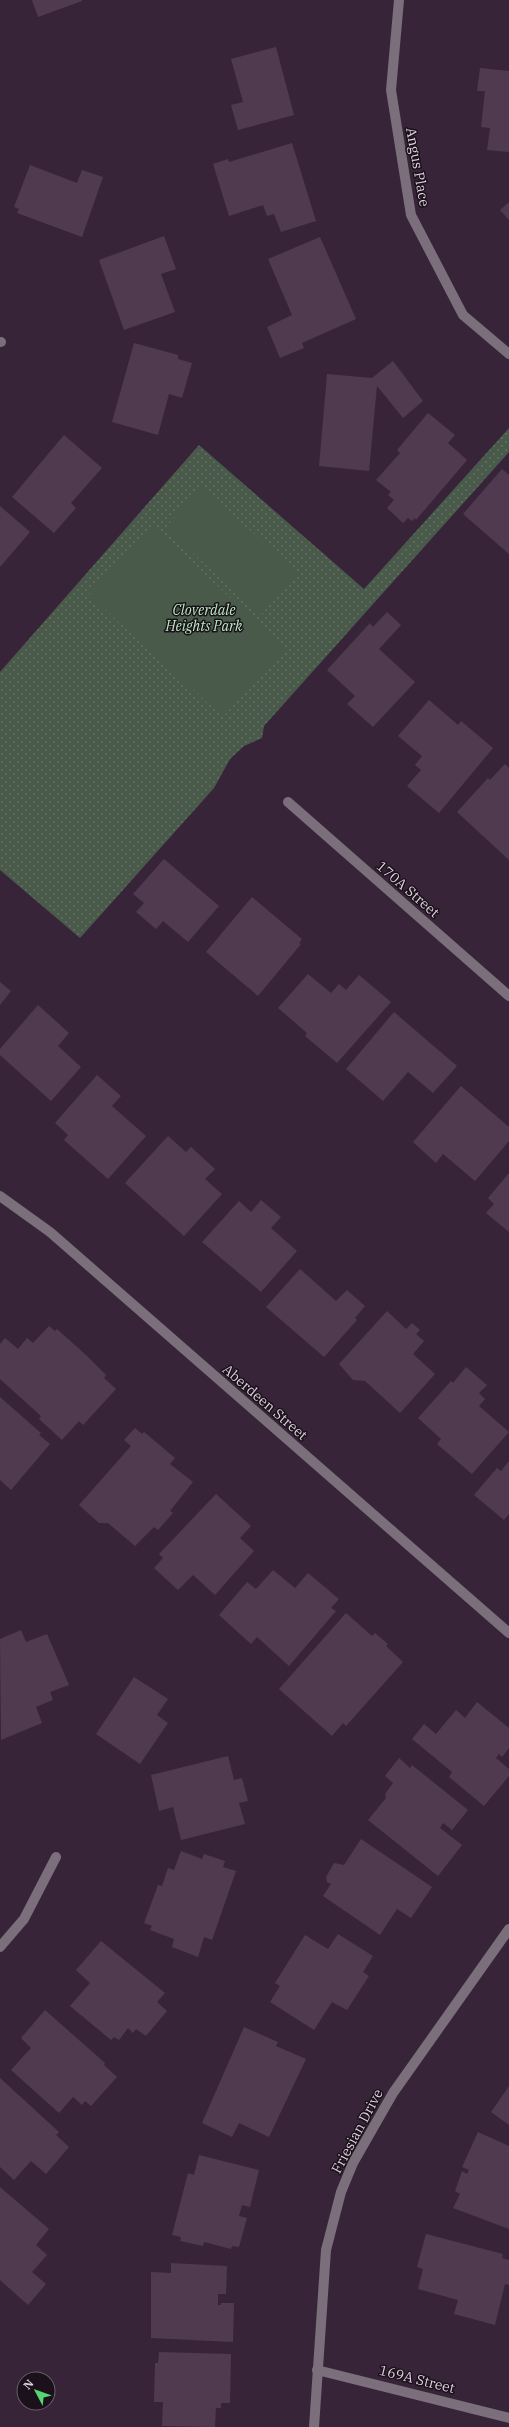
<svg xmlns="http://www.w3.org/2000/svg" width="509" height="2427" font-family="'IBM Plex Serif',serif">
<defs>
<pattern id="green-dots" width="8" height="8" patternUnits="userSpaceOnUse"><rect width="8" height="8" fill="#495a4b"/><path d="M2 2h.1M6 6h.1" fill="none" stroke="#637164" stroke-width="1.8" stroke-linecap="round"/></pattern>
</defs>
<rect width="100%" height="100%" fill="#382439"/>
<path fill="url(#green-dots)" d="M509,428V452L264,726L262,738L244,746L230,759L214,788L80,938L0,870V672L199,445L364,589Z"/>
<g fill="#495a4b">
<path d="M201,487L298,573L261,615L165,528Z"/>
<path d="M152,526L285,648L223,717L89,595Z"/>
</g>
<g fill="#503a50">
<path d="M32,0H82V1L38,17Z"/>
<path d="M276,47L294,115L238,130L231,105L243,102L231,59Z"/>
<path d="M480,68L509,71V152L487,150L490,128L481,127L485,91H477Z"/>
<path d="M292,143L316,221L281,232L274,214L267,216L263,205L229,216L213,164L228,159L229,162Z"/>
<path d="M30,165L77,183L82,170L103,177L82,237L17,213L19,209L14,207Z"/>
<path d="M509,202V220L500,210Z"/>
<path d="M164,236L176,269L161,274L175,312L124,330L99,260Z"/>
<path d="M320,237L356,319L302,343L304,348L280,358L267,327L292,315L268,259Z"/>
<path d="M134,343L178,355V359L192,363L182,398L169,394L158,435L112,422Z"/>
<path d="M393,361L423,401L403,418L377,386L369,471L319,466L327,374L372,378Z"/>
<path d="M428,413L455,435L448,443L467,460L416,520L415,518L412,521L408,518L403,523L387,508L394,500L388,495L391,492L376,480L400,453L397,450Z"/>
<path d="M64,435L102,468L71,503L76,508L54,533L12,497Z"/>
<path d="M502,469L509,475V554L463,514Z"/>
<path d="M0,506L30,532L0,567Z"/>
<path d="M387,612L401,625L379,649L415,682L373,727L347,704L355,696L327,670L370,623L373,627Z"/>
<path d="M429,700L458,725L461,721L493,748L439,813L407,786L421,770L415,765L422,756L398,736Z"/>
<path d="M505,764L509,768V860L457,812L488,778L490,780Z"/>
<path d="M164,859L219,906L188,942L163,921L156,929L136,912L144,903L133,894Z"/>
<path d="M252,897L302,939L299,943L301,944L258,996L206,952Z"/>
<path d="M308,974L331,993L339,984L346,990L359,975L391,1002L337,1063L305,1036L307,1033L278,1008Z"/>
<path d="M0,982L11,991L0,1005Z"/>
<path d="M38,1005L69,1033L58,1046L81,1067L51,1101L0,1055V1049Z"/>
<path d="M394,1012L457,1066L433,1093L408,1072L383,1101L346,1069Z"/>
<path d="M97,1075L121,1096L112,1106L146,1136L108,1179L64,1140L68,1135L55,1123Z"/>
<path d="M461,1086L509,1127V1141L475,1181L443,1154L436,1163L413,1142Z"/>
<path d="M168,1136L186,1152L191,1147L215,1169L205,1179L222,1194L184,1236L125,1183Z"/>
<path d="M509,1173V1232L486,1213L494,1204L488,1198Z"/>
<path d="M261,1200L281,1217L271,1228L297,1251L261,1292L202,1242L239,1201L251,1212Z"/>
<path d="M300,1269L336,1301L347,1290L365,1306L355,1318L357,1320L324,1357L266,1307Z"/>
<path d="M387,1311L406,1329L412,1323L420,1330L416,1334L424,1341L413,1354L435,1374L400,1413L365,1381L353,1380L339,1364Z"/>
<path d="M49,1326L55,1331L57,1329L86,1355L106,1375L104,1378L116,1389L83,1425L79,1421L62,1440L39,1419L41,1416L0,1379V1344L5,1338L18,1349L27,1338L33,1343Z"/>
<path d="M466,1367L487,1385L479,1393L485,1399L479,1406L509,1432L472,1474L437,1444L441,1439L418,1418L451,1381L453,1383Z"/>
<path d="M0,1397L41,1433L39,1435L50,1444L11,1490L0,1480Z"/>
<path d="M135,1428L142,1434L144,1432L175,1458L170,1464L193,1482L170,1511L173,1513L158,1530L154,1527L135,1546L108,1523H99L79,1505L131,1446L124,1440Z"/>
<path d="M509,1461V1514L504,1520L474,1495L497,1468L501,1471Z"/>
<path d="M216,1494L251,1526L240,1538L254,1551L215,1595L193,1575L178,1590L154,1568L163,1558L159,1554Z"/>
<path d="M273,1570L295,1588L308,1573L339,1599L331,1608L336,1611L289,1666L257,1637L251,1644L219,1615L247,1582L256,1589Z"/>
<path d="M346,1613L372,1636L375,1633L388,1644L386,1646L403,1662L346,1726L343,1723L332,1736L279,1689Z"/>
<path d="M21,1630L26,1642L47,1634L69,1685L50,1692L53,1700L36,1707L42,1723L1,1740L0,1639Z"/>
<path d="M134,1677L168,1699L157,1715L168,1723L140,1764L96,1734Z"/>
<path d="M477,1702L509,1728V1748L502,1757L499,1754L496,1758L509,1769V1776L484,1806L449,1777L452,1772L412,1739L424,1724L436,1734L456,1710L465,1718Z"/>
<path d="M228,1756L234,1780L242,1778L248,1801L239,1803L245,1824L181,1840L173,1807L159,1811L151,1775Z"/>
<path d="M399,1758L410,1768L412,1765L468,1810L452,1830L443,1823L440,1828L462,1845L438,1876L368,1820L386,1798L385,1794L393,1783L385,1776Z"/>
<path d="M361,1839L432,1887L411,1918L397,1909L380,1935L323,1896L331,1884L327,1882L326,1877L334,1863L344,1865Z"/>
<path d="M181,1851L202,1859L204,1854L225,1861L223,1867L236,1871L212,1940L204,1937L198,1957L172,1947L174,1939L150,1930L152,1926L144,1923L158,1885L162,1886L168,1868L174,1870Z"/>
<path d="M338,1934L373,1956L363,1972L369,1976L347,2010L332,2002L314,2030L270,2002L280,1986L275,1983L305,1935L328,1949Z"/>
<path d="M101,1941L165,1993L157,2002L167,2011L146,2036L136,2029L133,2033L128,2028L119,2040L114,2037L111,2040L70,2006L90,1983L76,1970Z"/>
<path d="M45,2010L105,2063L104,2065L117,2077L91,2106L85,2101L82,2105L73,2097L59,2113L11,2070L31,2048L21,2038Z"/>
<path d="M244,2027L278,2042L276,2046L306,2059L269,2137L239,2123L232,2137L202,2123Z"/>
<path d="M0,2078L59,2132L56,2135L69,2147L46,2174L31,2161L14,2180L0,2167Z"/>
<path d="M509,2086V2125L491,2112Z"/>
<path d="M478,2132L509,2146V2229L453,2208L460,2194L455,2191L462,2171L467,2174L469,2170L462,2167Z"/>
<path d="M199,2155L259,2170L250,2207L242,2205L239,2216L247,2218L239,2247L232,2246L231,2249L204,2242L203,2246L180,2241L181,2237L172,2235L188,2173L194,2175Z"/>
<path d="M0,2187L49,2229L36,2245L47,2255L32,2272L46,2284L28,2305L0,2280Z"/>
<path d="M426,2234L503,2254L502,2258L509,2260V2285L505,2284L495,2325L454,2314L458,2300L418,2289L423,2269L417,2267Z"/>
<path d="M171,2263L227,2266L226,2294H218V2305H221V2303H234L233,2342L151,2338V2272L171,2273Z"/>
<path d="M159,2352L231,2354L230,2403H221V2408H216L215,2427L162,2426L163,2402H154L155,2363H158Z"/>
</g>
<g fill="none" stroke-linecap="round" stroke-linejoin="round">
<g stroke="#7b6f7b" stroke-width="10">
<path d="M399,0L391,90L411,215L463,315L509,354"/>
<path d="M0,342H1"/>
<path d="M288,802L509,996"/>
<path d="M0,1196L50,1232L509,1633"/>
<path d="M0,1947L24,1919L56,1857"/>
<path d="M317,2370L509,2418"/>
<path d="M314,2427L326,2250L341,2192L353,2163L393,2093L509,1929"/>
</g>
</g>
<g text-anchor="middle" stroke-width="3" stroke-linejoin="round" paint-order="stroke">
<g font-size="14" fill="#ded0de" stroke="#1a111a">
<text transform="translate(418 167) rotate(80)" y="5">Angus Place</text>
<text transform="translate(408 889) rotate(41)" y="5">170A Street</text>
<text transform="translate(265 1402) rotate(41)" y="5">Aberdeen Street</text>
<text transform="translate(357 2131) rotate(-62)" y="5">Friesian Drive</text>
<text transform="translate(417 2379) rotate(14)" y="5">169A Street</text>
</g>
<g font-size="14" font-style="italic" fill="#b9ecbf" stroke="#1a111a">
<text x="204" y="615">Cloverdale<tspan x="204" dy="16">Heights Park</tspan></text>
</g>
</g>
<g transform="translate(36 2391) rotate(311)"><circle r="19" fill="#1a111a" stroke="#685d68"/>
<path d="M0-3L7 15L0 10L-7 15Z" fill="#55d671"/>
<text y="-6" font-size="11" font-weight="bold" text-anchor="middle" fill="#ded0de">N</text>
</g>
</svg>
